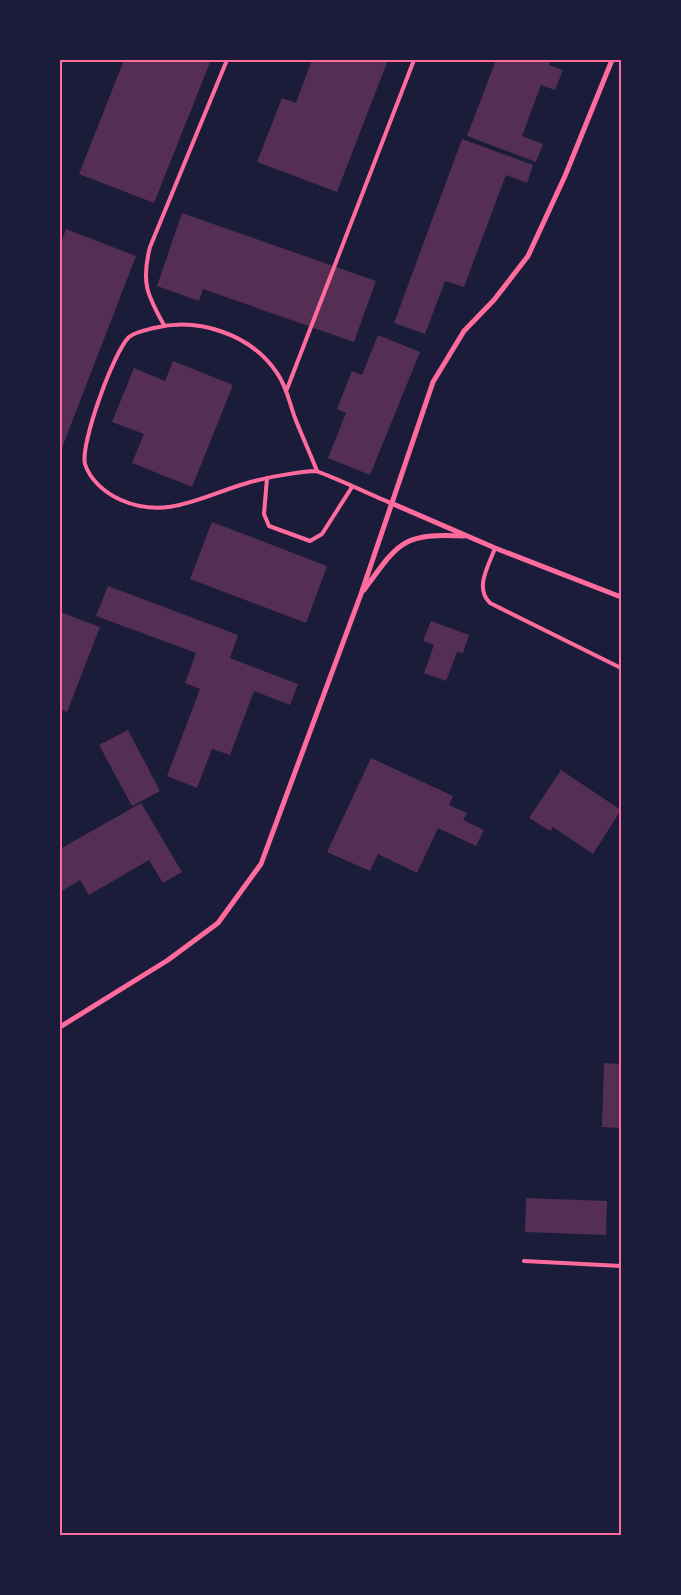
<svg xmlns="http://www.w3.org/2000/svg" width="681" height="1595" font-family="Commissioner,sans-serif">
<rect width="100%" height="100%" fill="#1b1b3a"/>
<g fill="#542f53">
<path d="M124,60H211L154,203L79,174Z"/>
<path d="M312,60H388L337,192L257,162L282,98L296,103Z"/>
<path d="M496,60H551L549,65L563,70L555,90L541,85L522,136L543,144L536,162L467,136Z"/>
<path d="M462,139L533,165L527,183L506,175L464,287L445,281L425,334L394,323Z"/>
<path d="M182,213L376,281L354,342L203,289L199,301L157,286Z"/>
<path d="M66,229L136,256L60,453V246Z"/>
<path d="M378,335L420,352L370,475L328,458L346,413L337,409L352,371L362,375Z"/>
<path d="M173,361L233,385L192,487L132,463L144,434L112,422L134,368L165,381Z"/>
<path d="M212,522L327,566L306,623L190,579Z"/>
<path d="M108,586L238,635L230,658L298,684L290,705L254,691L230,755L212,749L197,788L167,776L200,689L185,683L196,653L96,616Z"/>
<path d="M60,612L100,627L67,712L60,709Z"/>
<path d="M431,621L469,635L463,653L457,652L446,681L424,673L434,645L423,641Z"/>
<path d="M128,730L160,791L132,806L99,745Z"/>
<path d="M371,758L453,796L449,805L467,813L463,820L484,830L476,846L438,828L417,873L378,854L370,871L327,852Z"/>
<path d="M561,770L621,810L593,854L553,827L550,831L529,818Z"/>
<path d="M141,803L182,872L163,883L149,860L89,895L80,880L60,892V849Z"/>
<path d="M604,1063L621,1064V1128L602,1127Z"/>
<path d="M526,1198L607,1201L606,1235L525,1232Z"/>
</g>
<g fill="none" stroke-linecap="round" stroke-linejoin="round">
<g stroke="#ff6b9d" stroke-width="4">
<path d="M164,325C147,295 141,282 150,247L227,60"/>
<path d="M287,389L414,60"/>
<path d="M317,471C310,453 302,436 295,418C289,402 287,387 277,373C251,334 198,317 154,328C146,330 135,332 129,337C114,351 80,444 85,464C90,480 105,493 121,500C166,520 203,496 244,484C262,478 297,472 315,471C321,471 380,499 391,503"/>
<path d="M267,478L264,514L269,526L310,541L322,534L352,487"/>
<path d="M495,548C489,565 474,588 490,603L621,668"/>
<path d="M524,1261L621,1266"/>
</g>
<g stroke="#ff6b9d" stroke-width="5">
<path d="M391,503L495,548L621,597"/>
<path d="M364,590C399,542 402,533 464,536"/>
<path d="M60,1027L168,960L218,923L261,864L361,594L433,382L464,331L494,300L528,256L565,176L612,60"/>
</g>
</g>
<rect width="681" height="1595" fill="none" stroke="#1b1b3a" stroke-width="122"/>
<rect x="61" y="61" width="559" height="1473" fill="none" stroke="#ff6b9d" stroke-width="2"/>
</svg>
